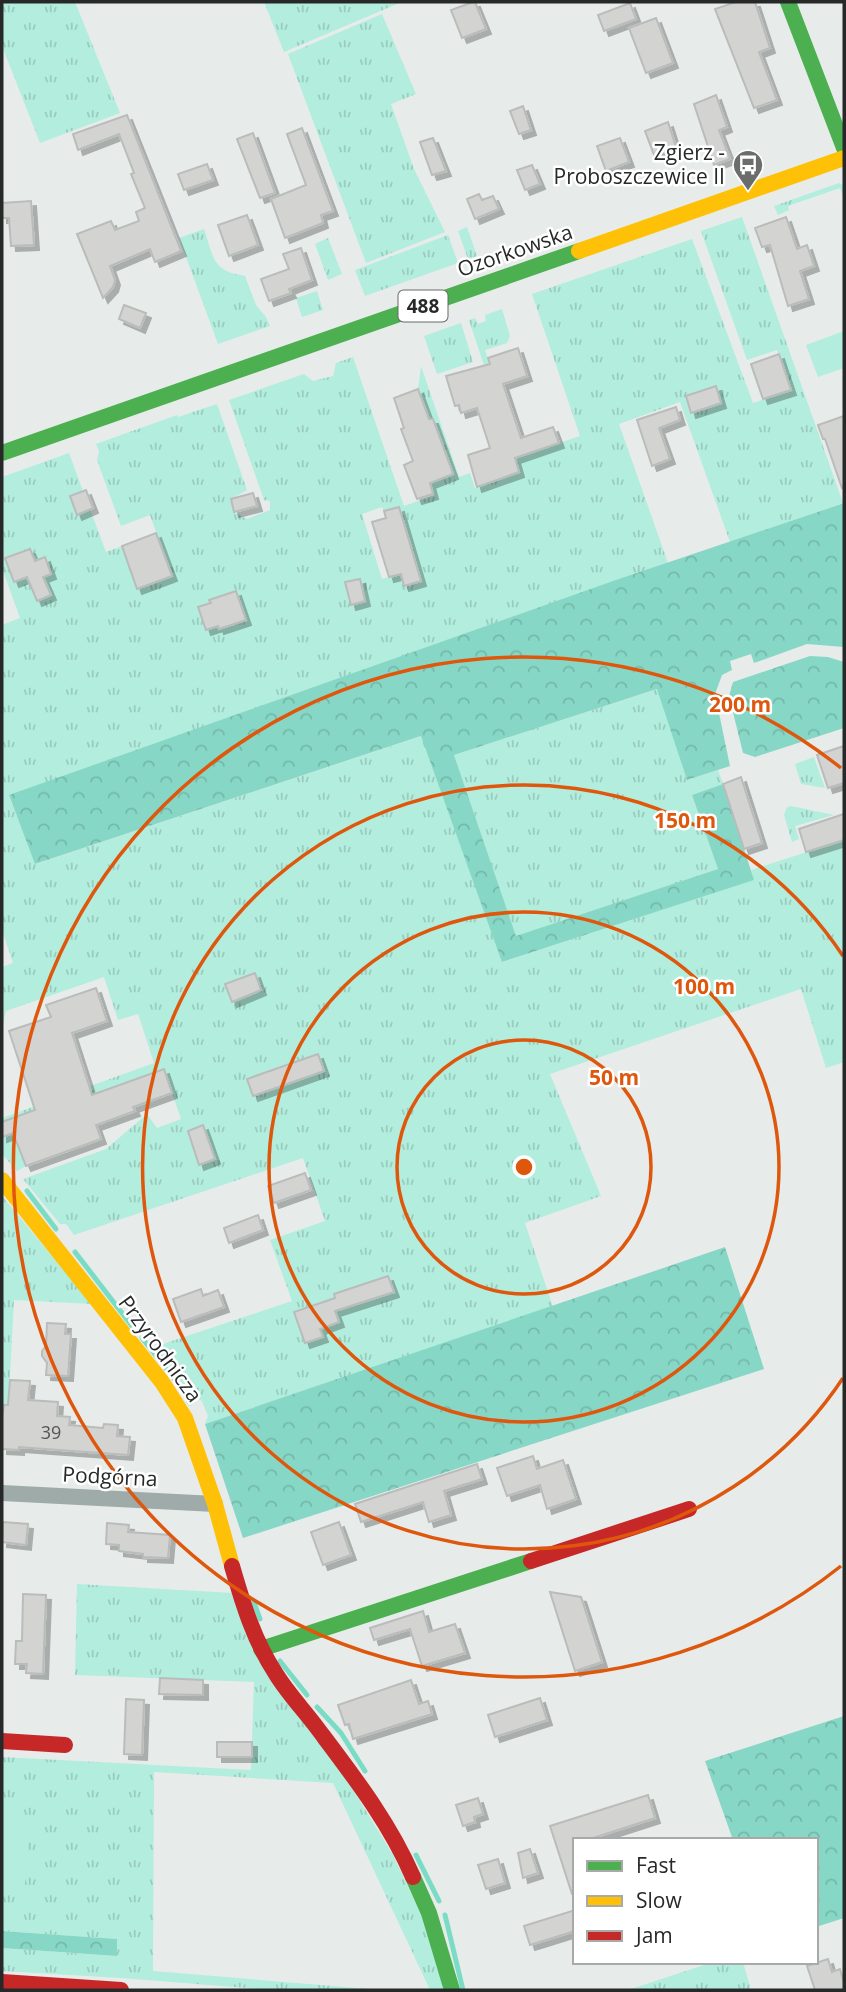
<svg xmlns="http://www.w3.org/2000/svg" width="846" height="1992" font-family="'Open Sans',sans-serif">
<defs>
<pattern id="grass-tufts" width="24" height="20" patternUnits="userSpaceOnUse" patternTransform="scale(1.75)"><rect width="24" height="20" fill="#b2eddd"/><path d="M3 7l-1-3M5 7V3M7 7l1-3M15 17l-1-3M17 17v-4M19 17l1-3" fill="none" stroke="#99cbbe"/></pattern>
<pattern id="forest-crowns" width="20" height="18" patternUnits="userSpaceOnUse" patternTransform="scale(1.75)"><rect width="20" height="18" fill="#87d7c6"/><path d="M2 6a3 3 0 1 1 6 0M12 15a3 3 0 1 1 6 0" fill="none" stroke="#74b9aa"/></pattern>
<filter id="shadow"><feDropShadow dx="5" dy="5" stdDeviation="0" flood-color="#0004"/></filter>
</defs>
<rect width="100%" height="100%" fill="#e7ecea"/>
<g fill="url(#grass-tufts)" fill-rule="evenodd">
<path d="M2,2H75L120,113L40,143L2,46Z"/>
<path d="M264,2H402L284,52Z"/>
<path d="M382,14L416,94L391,104L414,169L445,232L366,263L288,54Z"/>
<path d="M839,183L844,185V195L843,196L840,188L788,206L789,210L778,215L774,206Z"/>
<path d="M742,217L843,503L730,542L680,402L619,424L668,563L9,796L36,864L422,736L503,962L753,880L751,870L844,840V1062L826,1068L801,989L550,1074L601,1196L525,1223L553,1307L205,1424L208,1416L202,1401L192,1396L154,1347L292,1301L270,1240L325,1221L303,1158L74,1235L66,1224H60L23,1179L106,1149L147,1114L157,1128L181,1119L164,1069L125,1083L99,1104L76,1095L2,1122V1118L154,1063L138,1014L118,1020L104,977L6,1011L2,1029V967L13,963L2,930V625L20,618L2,568V477L69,453L83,491L70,496L77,514L90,509L106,552L122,546L138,589L172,576L150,515L121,526L97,460L99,451L96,444L177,415L178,417L217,404L247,490L231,499L234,512L247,519L270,510V501L264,500L229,400L304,374L313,381L333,376L336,363L353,357L404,506L433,496L430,483L453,474L433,418L428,419L418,389L421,366L459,477L470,473L475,488L519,473L515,458L580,436L532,294L692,239L753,403L790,390L777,350L747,360L701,231ZM715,386L721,403L691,413L686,396ZM382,507L384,511L399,507L421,581L405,586L401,574L382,579L362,514ZM30,549L35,561L45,557L14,582L5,558ZM255,973L261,990L232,1002L225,984ZM318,1054L324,1071L253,1096L247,1079ZM203,1126L215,1159L199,1164L188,1131ZM388,1277L393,1292L339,1310ZM294,1312L320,1329L322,1337L305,1343Z"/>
<path d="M467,227L477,256L468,259L458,231Z"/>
<path d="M204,229C214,258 212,271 245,276L256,305L266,317L270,326L218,344L179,238Z"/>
<path d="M448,235L458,263L365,296L355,270Z"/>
<path d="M328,238L342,274L328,280L315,244Z"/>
<path d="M317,291L323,310L302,317L296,298Z"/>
<path d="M502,309L510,336L507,343L485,350L497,386L495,399L469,320L475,318L478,324L486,321L485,315Z"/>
<path d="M461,323L473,362L437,374L424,336Z"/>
<path d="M658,689L687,780L718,770L723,784L692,795L718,869L516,937L454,755Z"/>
<path d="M814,757L825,788L801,784L795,764Z"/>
<path d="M791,806L834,815L795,826L799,839L792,842L784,815L787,807Z"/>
<path d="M72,1113L26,1166L17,1171L2,1154V1137Z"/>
<path d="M2,1196L92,1304L14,1300L9,1394L10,1405H4L3,1416Z"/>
<path d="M77,1584L233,1593L393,1855L422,1916L444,1990H430L333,1783L154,1772L153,1971L381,1990H271L121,1978L2,1971V1948L116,1956V1939L2,1931V1757L251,1770L254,1682L75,1675Z"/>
<path d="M713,1962H743L751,1990H628Z"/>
</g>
<g fill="url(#forest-crowns)">
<path d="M844,503V647L807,644L754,663L751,654L730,661L732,670L722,675L715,694L730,766L687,780L657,689L454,755L516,936L718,869L692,795L723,784L754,880L502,962L421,736L35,864L9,795L616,580Z"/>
<path d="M810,656L828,657L844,662V728L755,757L743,753L729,696L733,682Z"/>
<path d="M725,1247L764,1369L243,1538L205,1424Z"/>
<path d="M844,1716V1918L816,1927V1840H733L705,1761Z"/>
<path d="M2,1931L117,1939V1956L2,1948Z"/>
</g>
<g fill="#b2eddd">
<path d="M844,331V368L818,377L806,345Z"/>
<path d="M2,1818L30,1820L24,1896L2,1895Z"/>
</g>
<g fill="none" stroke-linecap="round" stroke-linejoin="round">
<g stroke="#7adcc5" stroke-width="5">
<path d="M27,1191L56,1229"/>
<path d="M75,1252L132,1326"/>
<path d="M142,1338L180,1386L190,1403"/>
<path d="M254,1602L260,1619"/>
<path d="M280,1661L307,1695"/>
<path d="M317,1707L341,1733L365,1771"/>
<path d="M416,1855L439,1901"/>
<path d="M445,1915L463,1990"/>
</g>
</g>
<g fill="#d3d4d2" stroke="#babcbb" stroke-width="2" filter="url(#shadow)">
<path d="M473,2H475L486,29L462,38L451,10Z"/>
<path d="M736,2H755L770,48L759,52L777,100L754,108L715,9Z"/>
<path d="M630,3L636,19L604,31L598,15Z"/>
<path d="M656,18L673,63L646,73L629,28Z"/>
<path d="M716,95L727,127L719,130L730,159L714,165L694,104Z"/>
<path d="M523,106L531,130L519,134L510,111Z"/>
<path d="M127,115L181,251L155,262L150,249L110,266L115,280L113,287L103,298L77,234L111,221L115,230L139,221L136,212L145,208L131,174L134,173L119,134L78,150L73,134Z"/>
<path d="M668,122L676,147L654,155L645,131Z"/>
<path d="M302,128L333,211L321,215L323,223L285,238L271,199L306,185L287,134Z"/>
<path d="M253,133L275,193L260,198L237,139Z"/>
<path d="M433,138L446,171L432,175L420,142Z"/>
<path d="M620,138L629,162L606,171L597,146Z"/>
<path d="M207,164L213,180L184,190L178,174Z"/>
<path d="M532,165L540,184L525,190L517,170Z"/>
<path d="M479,194L482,200L493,196L499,209L475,219L467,199Z"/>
<path d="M31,201L34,245L11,246L9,218H2V203Z"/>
<path d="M247,215L258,245L229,256L218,225Z"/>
<path d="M786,217L797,249L807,245L814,266L800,271L809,299L788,306L770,245L762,247L755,228Z"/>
<path d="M301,248L312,280L289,289L291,293L269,301L261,279L289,269L283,254Z"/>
<path d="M124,305L146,313L140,328L119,319Z"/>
<path d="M518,348L527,376L503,384L521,438L553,427L559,443L515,458L519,472L477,487L468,455L490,448L477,408L461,413L459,405L455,406L446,376L490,364L488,358Z"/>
<path d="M779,354L791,390L763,399L751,364Z"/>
<path d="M716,386L721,403L691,413L686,396Z"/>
<path d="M418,389L429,419H433L453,474L430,483L433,494L417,499L404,465L413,461L401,429L404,428L394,398Z"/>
<path d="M676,407L680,420L659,428L670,459L652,466L637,420Z"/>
<path d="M844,416V487L842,488L825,439H823L818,425Z"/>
<path d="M86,490L93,508L77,515L70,496Z"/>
<path d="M253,493L257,506L234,512L231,499Z"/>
<path d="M399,507L421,581L404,586L401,574L389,577L372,522L386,518L384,511Z"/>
<path d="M156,533L172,576L137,589L122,546Z"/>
<path d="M30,549L35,561L45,557L51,574L43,577L51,595L37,601L27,577L14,582L5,558Z"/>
<path d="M360,579L365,601L351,605L345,582Z"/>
<path d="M236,591L246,620L219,629L218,626L206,630L198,607L211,603L209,600Z"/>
<path d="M844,746V783L828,788L817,755Z"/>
<path d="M741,777L762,843L744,849L723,784Z"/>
<path d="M844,814V840L806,852L799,829Z"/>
<path d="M255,973L261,990L232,1002L225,984Z"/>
<path d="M96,988L107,1021L72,1033L92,1095L164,1069L172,1093L133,1107L135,1111L96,1125L101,1139L26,1166L13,1133L2,1137V1122L35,1110L9,1031L51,1017L46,1005Z"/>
<path d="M318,1054L324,1071L253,1096L247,1079Z"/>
<path d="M203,1125L215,1159L199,1165L188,1131Z"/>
<path d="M305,1173L311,1190L274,1203L268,1186Z"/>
<path d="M258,1215L263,1230L229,1243L224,1228Z"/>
<path d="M388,1276L394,1292L335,1311L339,1322L320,1329L323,1337L305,1343L294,1312L335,1298L334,1294Z"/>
<path d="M201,1289L203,1296L218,1290L224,1307L181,1322L173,1299Z"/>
<path d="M47,1323L66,1324L65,1334H71L68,1376L46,1375L47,1363L42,1356V1351L46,1346Z"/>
<path d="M10,1380L30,1381L28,1400L58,1402L57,1416L70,1417L69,1425L103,1428L104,1424L118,1425L117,1436L130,1437L128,1455L19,1447V1450L2,1449V1416L4,1405H8Z"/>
<path d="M533,1456L537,1469L563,1460L576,1499L547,1509L540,1485L507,1496L497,1468Z"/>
<path d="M477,1464L482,1479L444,1491L451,1515L429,1522L423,1502L361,1522L355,1504Z"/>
<path d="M3,1522L28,1524L26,1545L2,1542Z"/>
<path d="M339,1522L351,1555L323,1565L311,1532Z"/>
<path d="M107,1523L129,1525L128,1532L170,1535L168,1558L143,1557V1554L119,1551V1545L106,1544Z"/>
<path d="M550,1592L581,1597L602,1662L575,1671Z"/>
<path d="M23,1594L46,1595L43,1674L26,1673L27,1664H15L16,1641H22Z"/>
<path d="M423,1611L429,1632L455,1624L465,1653L422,1666L410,1629L374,1640L370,1628Z"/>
<path d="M160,1678L203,1680V1695L159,1694Z"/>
<path d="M411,1680L419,1704L428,1701L432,1714L353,1739L349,1724L345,1725L338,1705Z"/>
<path d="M540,1698L547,1720L495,1737L488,1715Z"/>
<path d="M126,1699L144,1700L142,1755L124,1754Z"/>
<rect x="217" y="1742" width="35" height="15"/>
<path d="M648,1795L655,1818L587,1840H575V1894H572L550,1826Z"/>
<path d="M478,1798L483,1814L474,1817L475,1822L463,1826L456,1805Z"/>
<path d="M530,1849L538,1873L523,1878L518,1853Z"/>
<path d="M498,1859L505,1883L486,1889L478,1865Z"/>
<path d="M575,1910V1931L530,1945L524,1926Z"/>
<path d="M828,1959L832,1972L840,1969L844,1983V1990H815L807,1966Z"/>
</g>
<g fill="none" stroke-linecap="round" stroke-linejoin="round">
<path stroke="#9eaba8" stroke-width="16" d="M2,1493L215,1504"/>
<g stroke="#4caf50" stroke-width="16">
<path d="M788,2L844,148"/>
<path d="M2,453L579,251"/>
<path d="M261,1649L531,1561"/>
<path d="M413,1877L429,1913L452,1990"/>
</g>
<g stroke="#ffc107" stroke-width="16">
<path d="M579,251L844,158"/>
<path d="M2,1180L162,1382L185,1418L215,1504L232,1566"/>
</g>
<g stroke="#c62828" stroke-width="16">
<path d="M531,1561L689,1509"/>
<path d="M232,1566C243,1604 254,1641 276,1674C287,1692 302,1708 315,1725C351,1773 389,1821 413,1877"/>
<path d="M2,1741L65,1745"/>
<path d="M2,1982L121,1990"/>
</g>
</g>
<g fill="none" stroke="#de570d" stroke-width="3.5">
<circle cx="524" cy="1167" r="127"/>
<circle cx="524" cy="1167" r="255"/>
<path d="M843 1378A382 382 0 1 1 843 956"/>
<path d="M841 1566A510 510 0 1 1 841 768"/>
</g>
<defs>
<g id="bus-pin" transform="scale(1.575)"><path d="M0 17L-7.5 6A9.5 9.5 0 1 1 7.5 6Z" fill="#6a6d6c" stroke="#fff"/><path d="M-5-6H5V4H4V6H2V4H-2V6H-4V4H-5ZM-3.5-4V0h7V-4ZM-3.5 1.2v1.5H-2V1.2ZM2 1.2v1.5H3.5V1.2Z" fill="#fff"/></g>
</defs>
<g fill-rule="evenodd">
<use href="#bus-pin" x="748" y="165"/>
</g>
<g text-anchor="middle" stroke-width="5" stroke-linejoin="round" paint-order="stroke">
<g font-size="18" fill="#545655">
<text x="51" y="1439">39</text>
</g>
<rect fill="#fff" stroke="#676968" stroke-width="2" x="398.5" y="290.5" width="49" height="31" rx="5"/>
<g font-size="19" font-weight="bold" fill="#262928">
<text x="423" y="313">488</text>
</g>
<g font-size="21" fill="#262928" stroke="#fff" text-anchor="end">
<text x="725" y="160">Zgierz -<tspan x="725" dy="24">Proboszczewice II</tspan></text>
</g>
<g font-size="21" fill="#262928" stroke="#fff">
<text transform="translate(515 251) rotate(-19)" y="7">Ozorkowska</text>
<text transform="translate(160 1349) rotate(54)" y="7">Przyrodnicza</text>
<text transform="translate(110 1477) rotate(3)" y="7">Podgórna</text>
</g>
</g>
<circle cx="524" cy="1167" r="10" fill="#de570d" stroke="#fff" stroke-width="3.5"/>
<g font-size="21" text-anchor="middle" font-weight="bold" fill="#de570d" stroke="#fff" stroke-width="5" stroke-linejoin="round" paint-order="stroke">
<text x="740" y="712">200 m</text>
<text x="685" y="828">150 m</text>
<text x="704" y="994">100 m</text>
<text x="614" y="1085">50 m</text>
</g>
<rect width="846" height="1992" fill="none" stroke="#262928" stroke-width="7"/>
<rect x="573" y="1838" width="245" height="126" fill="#ffffff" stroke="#a8a9a9" stroke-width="2"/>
<rect x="587" y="1861" width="35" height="10" fill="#4caf50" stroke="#a8a9a9" stroke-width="2"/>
<text x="636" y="1873" font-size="21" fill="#262928">Fast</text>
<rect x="587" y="1896" width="35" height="10" fill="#ffc107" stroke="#a8a9a9" stroke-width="2"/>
<text x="636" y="1908" font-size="21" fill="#262928">Slow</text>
<rect x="587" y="1931" width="35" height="10" fill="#c62828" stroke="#a8a9a9" stroke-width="2"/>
<text x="636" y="1943" font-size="21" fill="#262928">Jam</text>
</svg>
